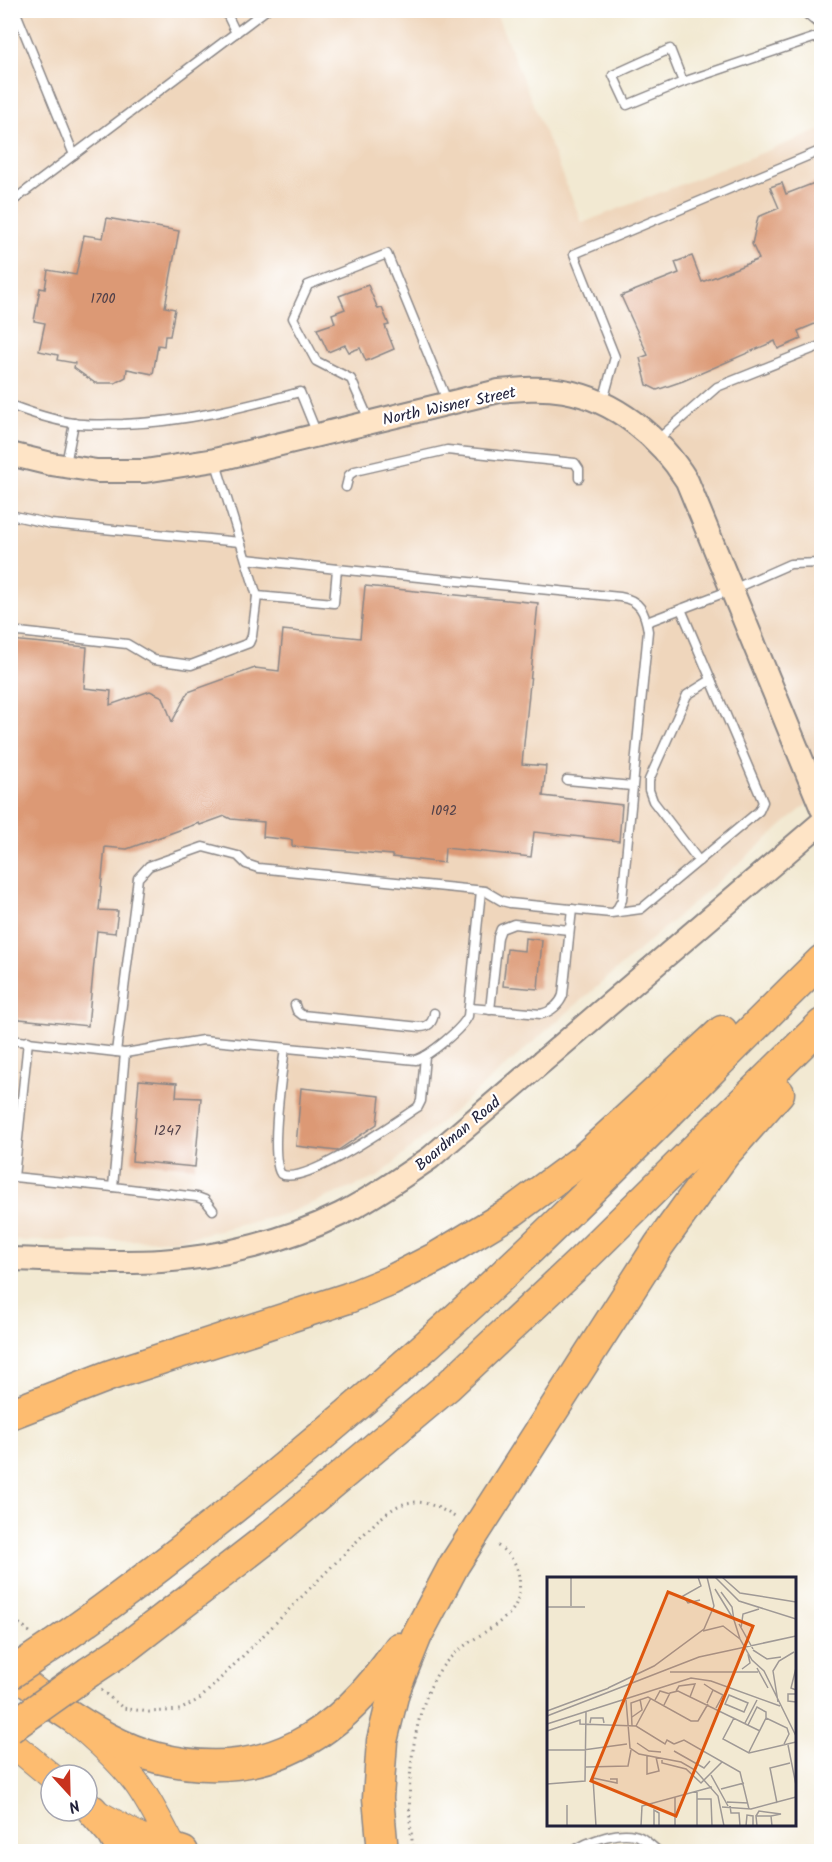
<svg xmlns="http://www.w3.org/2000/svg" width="832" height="1862" font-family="Kalam,sans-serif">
<rect width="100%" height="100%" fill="#fff"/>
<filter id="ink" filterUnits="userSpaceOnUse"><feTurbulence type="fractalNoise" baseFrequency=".0167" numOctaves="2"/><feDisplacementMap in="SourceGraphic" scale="12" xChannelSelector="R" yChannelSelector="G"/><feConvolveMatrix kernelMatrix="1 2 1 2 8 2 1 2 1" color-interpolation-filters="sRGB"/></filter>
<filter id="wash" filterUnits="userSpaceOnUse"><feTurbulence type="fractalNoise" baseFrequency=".008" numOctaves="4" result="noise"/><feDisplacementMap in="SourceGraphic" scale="24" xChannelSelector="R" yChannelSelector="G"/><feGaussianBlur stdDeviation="1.35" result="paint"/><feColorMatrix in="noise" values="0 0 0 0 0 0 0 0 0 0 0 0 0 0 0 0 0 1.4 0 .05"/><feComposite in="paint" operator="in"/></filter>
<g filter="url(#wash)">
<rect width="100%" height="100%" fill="#f2e9d2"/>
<path fill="#efd6bc" d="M10,11H495L582,223L821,130V792L378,1177L285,1214L178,1240L11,1241Z"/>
<g id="blocks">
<g fill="#dc9974">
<path d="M822,180V321L798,331L801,339L778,349L775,341L683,381L657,390L647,385L640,358L648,355L621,296L679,273L675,262L692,256L702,282L759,259L752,244L758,217L779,208L770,187L782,183L786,194Z"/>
<path d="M107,218L179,231L165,307L175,309L170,336H165L164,346L158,345L153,374L127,369L126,377L115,383H95L74,368L75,363L57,360L58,355L39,351L45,323L34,321L40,288L45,289L48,270L76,275L84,235L103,238Z"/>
<path d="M368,285L378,309L382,308L389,325L385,326L394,349L366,361L360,348L349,352L345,345L328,352L317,329L335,323L332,314L345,309L339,296Z"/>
<path d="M365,586L538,603L522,764L546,766L543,796L622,805L619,841L534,832L531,857L445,848L444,863L392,857V855L292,846V840L263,837L264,822L231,819L225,816L200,825L199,823L127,849L105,847L99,910L118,911L115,933L97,931L88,1026L10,1018V640L87,647L84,688L111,691L110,705L150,691L163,697L172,722L188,692L255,668L279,671L283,630L360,638Z"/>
<path d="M525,938L542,940L538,989L503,986L507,949L524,951Z"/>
<path d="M139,1080L177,1083L176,1097L201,1098L195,1167L132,1161Z"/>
<path d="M301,1088L380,1096L377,1124L337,1151L296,1146Z"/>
</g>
</g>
</g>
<g filter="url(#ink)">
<use href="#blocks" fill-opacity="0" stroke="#8a8686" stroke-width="1.5"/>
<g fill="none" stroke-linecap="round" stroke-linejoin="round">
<g stroke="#8a8686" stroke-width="11">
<g id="lane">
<path d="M15,10L74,155"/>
<path d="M225,10L236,33"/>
<path d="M683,82L670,49L613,75L627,105L683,82L822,35"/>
<path d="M10,203L266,10"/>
<path d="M603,401L615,357L574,254L822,150"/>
<path d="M10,405C31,413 51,420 73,423C89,426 107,424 123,424C184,422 241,408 300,392L317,434"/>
<path d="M370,422L351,379L316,361L293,318L308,285L387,254L448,403"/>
<path d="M656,441L717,387L822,345"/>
<path d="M66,464L74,423"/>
<path d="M346,487L349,475L355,471L447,450L575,463L579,469V478"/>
<path d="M10,515L51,524L240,542"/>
<path d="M246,559L337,569"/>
<path d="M257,596L334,603L337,569L620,597C640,600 645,612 648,631L622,900L616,911"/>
<path d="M647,622L731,590L790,564L822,563"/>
<path d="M10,631L127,644L154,660L191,665L249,643L252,636L257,596L215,460"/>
<path d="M567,780L632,786"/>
<path d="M699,861L653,801L649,790V780L687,695L711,680"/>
<path d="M295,1005L297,1011L302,1015L420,1027C429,1027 433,1022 434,1013"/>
<path d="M470,1008L541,1014C551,1012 560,1004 563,995L572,909"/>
<path d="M490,1010L498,937L501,929L514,924L569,930"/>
<path d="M10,1040L125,1053L203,1040L416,1060C430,1055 462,1029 468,1016L481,891"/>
<path d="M28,1041L14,1177L113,1187"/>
<path d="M285,1048C282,1071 269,1158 281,1174C304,1187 395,1122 418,1107L421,1101L425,1056"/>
<path d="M116,1052L138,878L149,866L203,847L238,856L246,864L258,868L485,891L502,901L510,903L611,913L641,909L759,811L763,802L681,609"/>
<path d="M125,1053L113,1187L197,1197L205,1200L213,1210"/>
<path d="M572,1852C587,1841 623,1828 640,1837C646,1840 653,1847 659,1852"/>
</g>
</g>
<g stroke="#8a8686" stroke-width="20">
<path id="street" d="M809,10L822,21"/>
</g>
<g stroke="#8a8686" stroke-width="26">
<g id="secondary">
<path d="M10,454L51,464L97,471H145L215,460L499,391C520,389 542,387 564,391C615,400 660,437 687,481L822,809"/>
<path d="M10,1259C60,1260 111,1264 161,1261C222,1257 286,1241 341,1214C372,1198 401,1178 430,1158L822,822"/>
</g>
</g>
<g stroke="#8a8686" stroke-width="28">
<g id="primary">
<path d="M10,1670C51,1703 102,1739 135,1781C150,1801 162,1826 174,1849"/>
<path d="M10,1742L51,1776"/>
<path d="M99,1814L139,1836L174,1849"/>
</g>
</g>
<g stroke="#8a8686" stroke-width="33">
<g id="highway">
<path d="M10,1414L111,1375L348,1298L390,1281L435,1258L513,1211L582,1160L722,1031"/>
<path d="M53,1645C124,1596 192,1542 259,1488C343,1419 426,1348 505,1273C613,1172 716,1064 822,960"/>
<path d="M89,1672L128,1646L270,1536L447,1387L581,1261L822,1024"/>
<path d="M60,1709C90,1729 122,1749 158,1758C265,1785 341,1735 399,1648"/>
<path d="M92,1810L113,1834L123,1852"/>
<path d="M174,1849L183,1852"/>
<path d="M383,1852L378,1798L382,1741L394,1692L417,1635L454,1565L659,1245L724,1155L779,1093"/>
</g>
</g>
<g stroke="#8a8686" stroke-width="3" stroke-dasharray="1.5 4.5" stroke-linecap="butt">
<path d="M10,1616L31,1633"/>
<path d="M101,1690L123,1708L149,1712L180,1710L201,1698L378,1520C384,1516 391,1509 398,1506C420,1496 439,1507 458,1519"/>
<path d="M414,1852C404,1800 410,1722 436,1676C454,1645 484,1637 509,1614C522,1602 523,1573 512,1559C508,1553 501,1548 495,1544"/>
</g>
<use href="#lane" stroke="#fff" stroke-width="8"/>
<use href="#street" stroke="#fff" stroke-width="16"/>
<use href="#secondary" stroke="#fee4c6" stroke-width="22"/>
<use href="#primary" stroke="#fdbc70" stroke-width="26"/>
<use href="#highway" stroke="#fdbc70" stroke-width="30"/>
<g stroke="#8a8686" stroke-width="33" stroke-linecap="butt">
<g id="highway-bridge">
<path d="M10,1674L53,1645"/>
<path d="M10,1728L89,1672"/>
</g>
</g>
<use href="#highway-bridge" stroke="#fdbc70" stroke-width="30"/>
</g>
</g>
<g text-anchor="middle" stroke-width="4.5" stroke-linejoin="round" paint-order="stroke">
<g font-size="14" fill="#504049">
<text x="103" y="303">1700</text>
<text x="444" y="815">1092</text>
<text x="167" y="1135">1247</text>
</g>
<g font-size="16" fill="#22223b" stroke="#fff">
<text transform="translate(449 405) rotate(-12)" y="6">North Wisner Street</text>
<text transform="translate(457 1133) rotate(-40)" y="6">Boardman Road</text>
</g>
</g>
<g transform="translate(547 1577)">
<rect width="249" height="249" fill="#f2e9d2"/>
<path fill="none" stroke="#9f9996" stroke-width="1.5" d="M151,0L154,9L136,19L141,26L153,23M168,0L192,24L249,42M175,0L193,16L249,25M168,12L187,43M174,15L185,30L187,43M24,29V0M0,30H38M187,43L193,62L205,83L217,94L249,159M192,47L206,72M194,51L196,37L212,32M156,54L176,49L193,62M206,73L220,82L234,80M210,91L221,111M249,91L244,111L249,113M195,92L203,86L201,77M123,95H211M157,107L166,113L160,126M61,111L107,89L157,52L167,29L160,0M166,113L176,118L169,131M129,114L132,109L148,107L143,120M249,117H241V124L249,125M182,118L201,126L197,135L178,127ZM79,123L83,171L92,177L134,185L148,193L171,219L177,249M108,123L113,114L123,117M231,125L226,94L232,84L247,75M117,128L123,116L131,114L213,154M0,134L62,111M0,139L152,80L249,59M85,140L95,133L93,122M187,141L176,162L202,176L249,165M43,146L44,141H56L57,146M198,146L210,123M0,147L144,101L164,104L233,129M201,148L210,130L219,135V141L240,151L242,157L237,167M85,149L84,126L101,120L144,144H151L161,127M89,149L104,121M0,154L33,143V147L89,149L118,167L120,163L127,167M90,166L102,174L114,175M127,167L137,163L193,195L202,232M241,168L249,208M0,173H36L80,167M127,174L157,191L163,184M202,175L219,141M100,179V197L112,194L109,180M115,181V186L139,192L154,206L175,185M39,190L81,189L84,173M164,198L181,229M0,207L38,204L39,135M174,212L197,206M150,214V249M128,220V249M150,222H164L165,249M180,225L201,226M230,226L223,191L243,186M183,229L184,236H192L193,249M175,230L204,232L249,220M209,239L212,234L234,237L224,239M20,249V228M49,249L46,201L70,206V202H63M94,249L95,229L165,210M107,249V233L112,236V249M199,249L200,238L206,239V249M210,249L209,239H224L225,249"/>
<path fill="#de560e" fill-opacity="0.15" stroke="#de560e" stroke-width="3" d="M121,15L206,49L129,239L44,204Z"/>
<rect width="249" height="249" fill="none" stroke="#22223b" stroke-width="3"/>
</g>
<rect width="832" height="1862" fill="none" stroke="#fff" stroke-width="36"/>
<g transform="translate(69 1793) rotate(158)"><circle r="28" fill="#ffffff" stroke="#a7a7b1" stroke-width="1.5"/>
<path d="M0-4.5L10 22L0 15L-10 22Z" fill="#c8321e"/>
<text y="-9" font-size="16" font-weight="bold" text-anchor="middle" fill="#22223b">N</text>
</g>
</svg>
